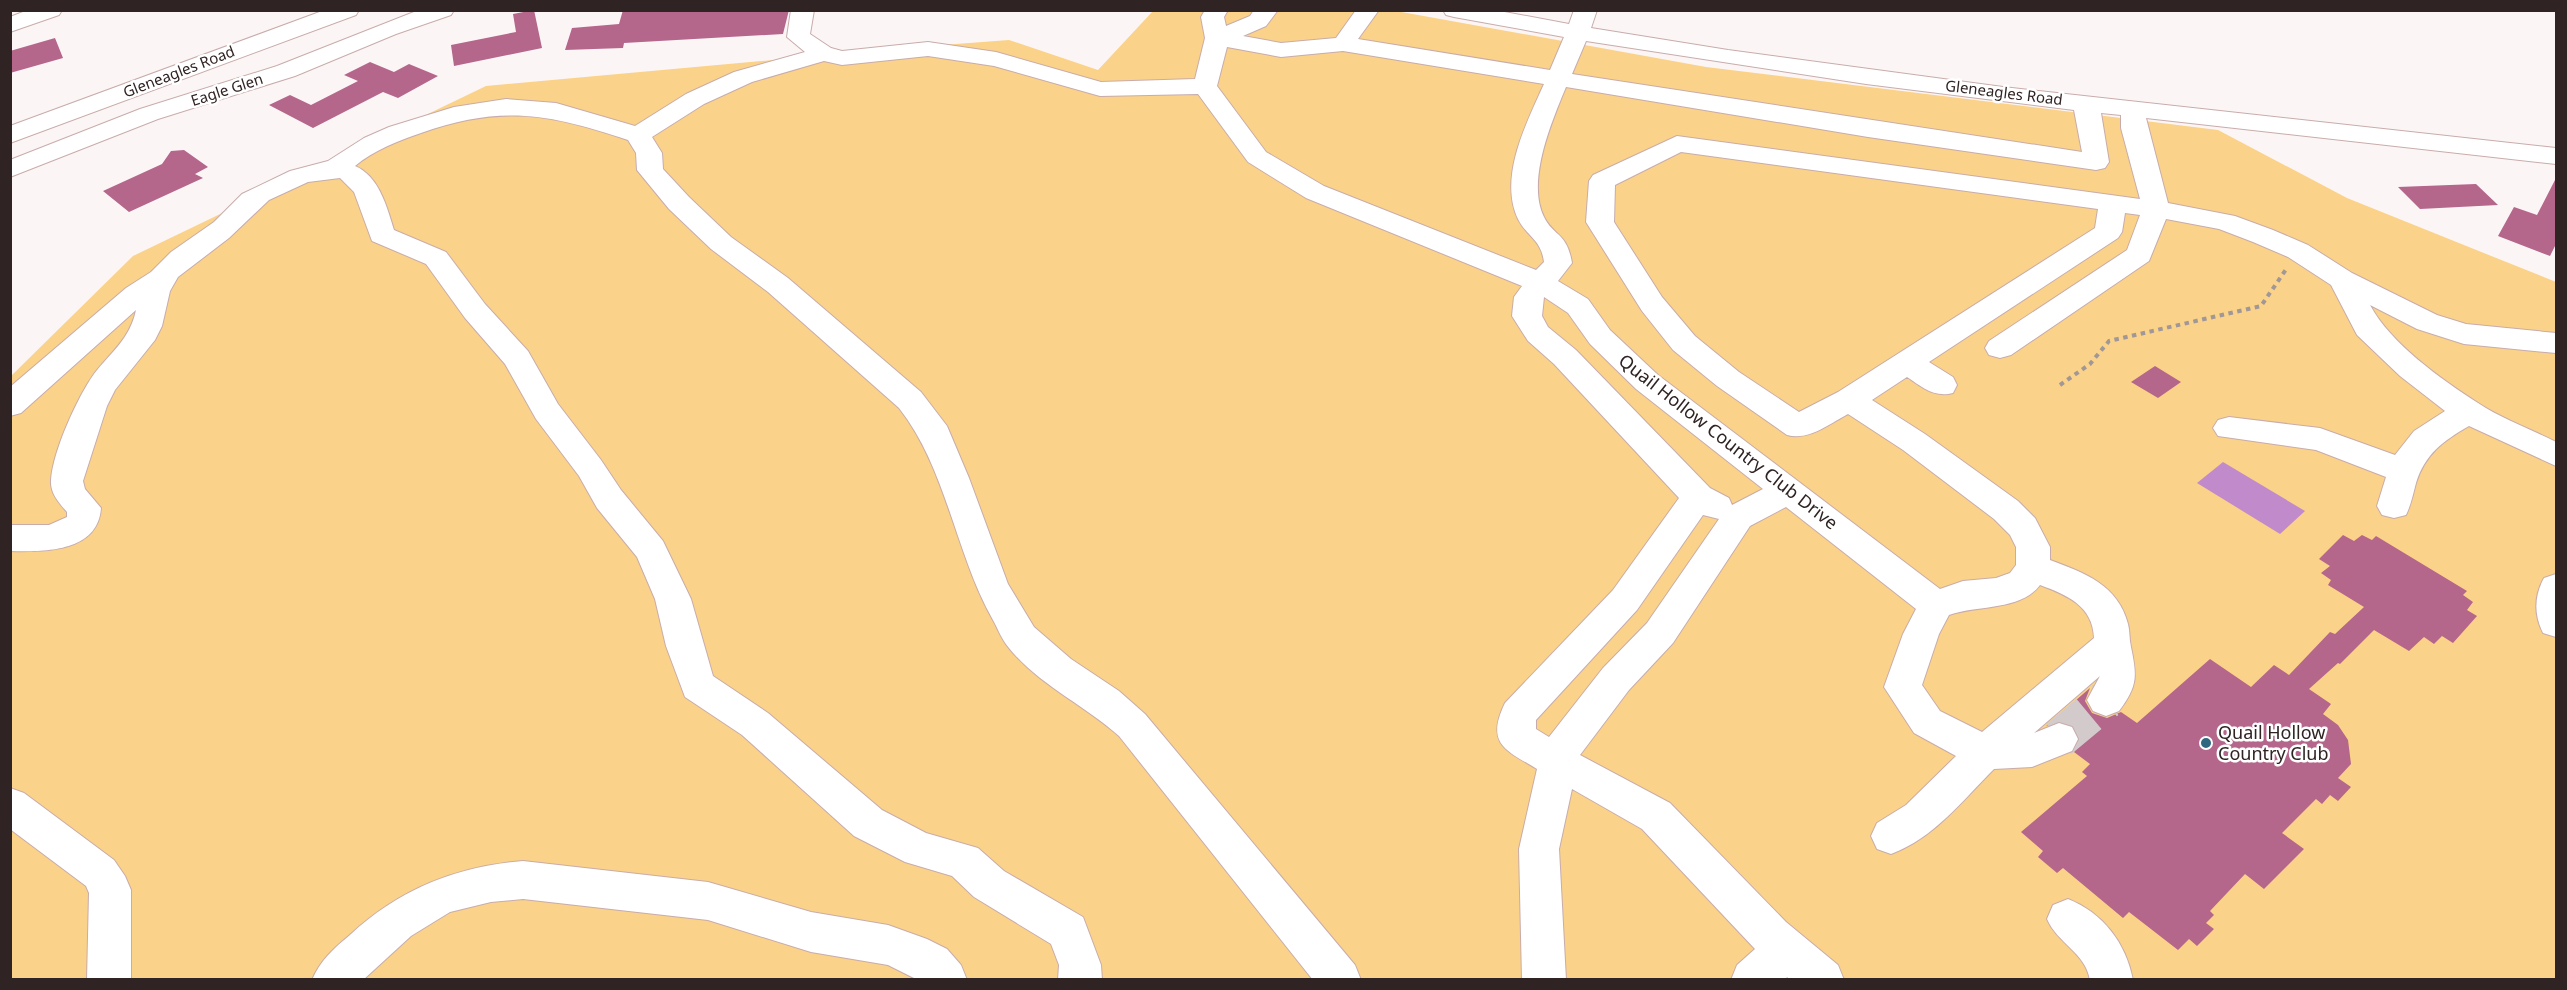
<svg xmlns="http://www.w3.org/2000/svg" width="2567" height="990" font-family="'Noto Sans',sans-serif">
<rect width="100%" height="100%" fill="#fcf5f5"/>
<path fill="#fbd289" d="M1153,11H1396L1706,67L2218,130L2347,198L2556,282V979H11V376L133,256L486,86L784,59L823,54L1009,40L1098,70Z"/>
<path fill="#c08acb" d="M2223,462L2305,511L2280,534L2197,483Z"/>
<g fill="#b4668b">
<path d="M534,10L542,48L454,66L451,45L516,32L513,14Z"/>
<path d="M623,10H789L783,34L624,43L623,48L565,50L572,28L619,24Z"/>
<path d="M55,38L63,58L10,73V51Z"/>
<path d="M370,62L394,72L409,64L438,76L398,98L383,92L313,128L269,105L290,95L311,105L358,81L344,75Z"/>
<path d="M184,150L208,167L195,174L203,178L129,212L103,191L162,164L171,151Z"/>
<path d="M2556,178V244L2550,256L2498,236L2514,207L2537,215Z"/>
<path d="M2476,184L2498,205L2420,209L2398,187Z"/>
<path d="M2155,366L2181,382L2158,398L2131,382Z"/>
<path d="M2343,535L2354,541L2362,535L2372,540L2376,536L2467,591L2463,595L2473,602L2467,610L2477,616L2453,643L2442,636L2434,644L2424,637L2409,651L2374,630L2340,664L2338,663L2309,689L2331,704L2323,714L2338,725L2348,740L2351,764L2338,778L2351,787L2338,801L2330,795L2322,804L2316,799L2282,833L2304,849L2264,889L2245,874L2210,911L2214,915L2206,923L2214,929L2197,946L2189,939L2178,950L2129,912L2123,918L2063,868L2057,873L2038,857L2043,851L2021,832L2087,776L2082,772L2090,764L2074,752L2080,738L2074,726L2060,721L2046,726L2090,688L2085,701L2092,713L2107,718L2121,712L2137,723L2210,659L2251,687L2274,665L2289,675L2330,632L2335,634L2364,607L2328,585L2331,580L2321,573L2330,566L2319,559Z"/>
</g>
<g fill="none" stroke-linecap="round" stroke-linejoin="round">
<path stroke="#d3cbcb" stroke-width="39" stroke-dasharray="39 20" stroke-linecap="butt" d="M2059,739L2106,700"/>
<g stroke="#c8acab" stroke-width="2">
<g id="minor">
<path d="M28,10H62L59,15L10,32V17Z"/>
<path d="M325,10H359L356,15L10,143V126Z"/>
<path d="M419,10H454L451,15L396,34L295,76L158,119L10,177V160L140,109L277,66Z"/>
<path d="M791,10H814L810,34L831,48L842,51L928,42L996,52L1101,82L1195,79L1205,38L1201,17L1205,10H1228L1224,17L1226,26L1250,16L1254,10H1278L1266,26L1243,36L1281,43L1336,38L1356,10H1379L1358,39L1550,70L1564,37L1454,17L1446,15L1443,10H1494L1569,24L1574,10H1597L1591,28L1728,50L2003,87L2556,148V164L2146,118L2168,203L2235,216L2273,230L2308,245L2352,273L2437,315L2466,324L2556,333V353L2464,344L2417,329L2370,305C2390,343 2442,380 2478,403C2502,419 2531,429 2556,442V466L2469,426C2443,441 2425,454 2416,483C2413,494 2411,505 2406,515L2394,518L2382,515L2377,506L2386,477L2316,450L2218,436L2213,428L2218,420L2229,417L2320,428L2395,455L2414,431L2445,411L2400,376L2357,335L2331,285L2288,257L2253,242L2219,229L2166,219L2149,261L2011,355L2000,358L1989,355L1985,348L1989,341L2127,250L2140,215L2125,213L2122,232L2118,238L1929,362L1953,377L1957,385L1953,393C1934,398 1922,387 1907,377L1872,400L1925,434L2018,501L2035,518L2050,547V560C2085,573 2118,585 2128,624C2130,631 2129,639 2131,647C2137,676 2138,686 2119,711L2106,716L2093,711L2087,700L2100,676L2034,733L2059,723L2072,727L2078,739L2072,751L2032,767L1994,769C1962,801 1934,838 1891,854L1877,849L1871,836L1877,823L1906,805L1956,756L1914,733L1884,687L1903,634L1916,609L1786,507L1750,526L1673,643L1629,690L1580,755L1670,803L1786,922L1838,965L1844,980H1790L1787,977L1785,980H1731L1737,965L1755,949L1642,829L1572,789L1559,849L1566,980H1522L1519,849L1537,769C1506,750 1485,744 1505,703L1613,590L1679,498L1554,364L1528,341L1512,316L1514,297L1522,286L1306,198L1248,162L1198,94L1100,96L994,66L928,56L842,65L824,61L752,82L704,104L652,137L662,153L663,169L689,197L731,237L788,278L921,392L947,426L969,478L1008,584L1034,627L1071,659L1119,691L1145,714L1355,965L1361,980H1313L1119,736C1084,705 1038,684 1009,648C1002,640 998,629 993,620C955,553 947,469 899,408L768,292L711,249L669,209L637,170L636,153L628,140C550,114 502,104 421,133C398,141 374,150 355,166C379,176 387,207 394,230L446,252L485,304L528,351L558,404L601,460L621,490L663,541L691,599L713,676L768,713L882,810L926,833L978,848L1004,871L1083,917L1101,965L1102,980H1058L1059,965L1051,944L974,897L952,876L905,862L854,836L742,735L685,697L666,646L655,599L637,557L597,508L579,476L536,419L505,364L465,318L426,264L372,241L354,192L340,178L308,182L269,200L229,238L178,277L170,291L162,326L155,340L115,390L107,406L83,481L85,489L101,508C98,552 45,552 10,551V525H49L67,517V512C59,503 50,493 51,480C53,451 77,398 94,374C111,352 130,339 136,310L21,413L10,416V387L126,288L151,272L171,252L214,222L242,194L290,171L328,161L364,138L389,127L454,107L506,99L556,103L635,126L686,94L734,72L805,52L787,37ZM1586,41L1866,84L2074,110L2082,152L1572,74ZM1227,47L1281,57L1343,51L1544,84C1527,122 1498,177 1518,219C1527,237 1541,239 1544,262L1536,270L1324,186L1266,152L1217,86ZM1566,87L1868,137L2096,170L2105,168L2109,162L2101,113L2121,115V128L2140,199L1677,136L1593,175L1589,181L1586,222L1642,311L1673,350L1717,386L1787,435C1809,441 1829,424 1848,414L1903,450L1994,519L2010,535L2016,547V565L2010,573L1996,578L1963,581L1940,589L1658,375L1610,330L1588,299L1558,281L1572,263C1567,232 1554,237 1544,217C1526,181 1552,121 1566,87ZM1681,152L2098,209L2095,228L1838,392L1799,412L1739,372L1695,336L1662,297L1614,222L1615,185ZM1544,297L1568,313L1590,344L1636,389L1763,489L1732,505L1729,498L1710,488L1576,350L1548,327L1542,316ZM1703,515L1719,519L1647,623L1603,668L1549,737L1536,729V720L1637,610ZM2040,585C2067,595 2093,606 2094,638L1982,732L1940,711L1922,685L1939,634L1949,615C1976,605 2021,611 2040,585Z"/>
<path d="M2556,574V637L2543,633C2534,615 2534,596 2544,578Z"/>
<path d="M10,788L24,793L114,860L125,876L131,890V980H87L89,893L86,886L10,829Z"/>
<path d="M523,861L708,882L811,912L888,925L927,939L947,949L961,965L967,980H918L888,965L811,952L708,920L523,899L491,902L450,912L411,936L363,980H312C320,961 334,948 350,935C400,889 455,867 523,861Z"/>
<path d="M2068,899C2103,913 2126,943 2133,980H2090C2085,952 2058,944 2047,919L2053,905Z"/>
</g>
</g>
<path stroke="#a09796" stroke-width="4" stroke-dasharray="4.5 4.5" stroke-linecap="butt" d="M2060,385L2090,364L2109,341L2261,306L2287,268"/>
<use href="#minor" fill="#fff" fill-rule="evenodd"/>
</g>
<circle fill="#2f6781" stroke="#fff" stroke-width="2" cx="2206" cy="743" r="6"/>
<g text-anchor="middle" stroke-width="5" stroke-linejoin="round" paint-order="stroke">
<g font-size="15" fill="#2f2423" stroke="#fff">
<text transform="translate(179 72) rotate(-21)" y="5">Gleneagles Road</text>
<text transform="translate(227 90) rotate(-18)" y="5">Eagle Glen</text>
<text transform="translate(2004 93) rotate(7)" y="5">Gleneagles Road</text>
</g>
<g font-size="18" fill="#2f2423" stroke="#fff">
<text transform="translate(1728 442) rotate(38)" y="6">Quail Hollow Country Club Drive</text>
</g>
<g font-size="18" fill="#2f2423" stroke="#fff" text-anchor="start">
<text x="2218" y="739">Quail Hollow<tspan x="2218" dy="21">Country Club</tspan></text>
</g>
</g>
<rect width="2567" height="990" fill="none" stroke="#2f2423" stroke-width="24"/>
</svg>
